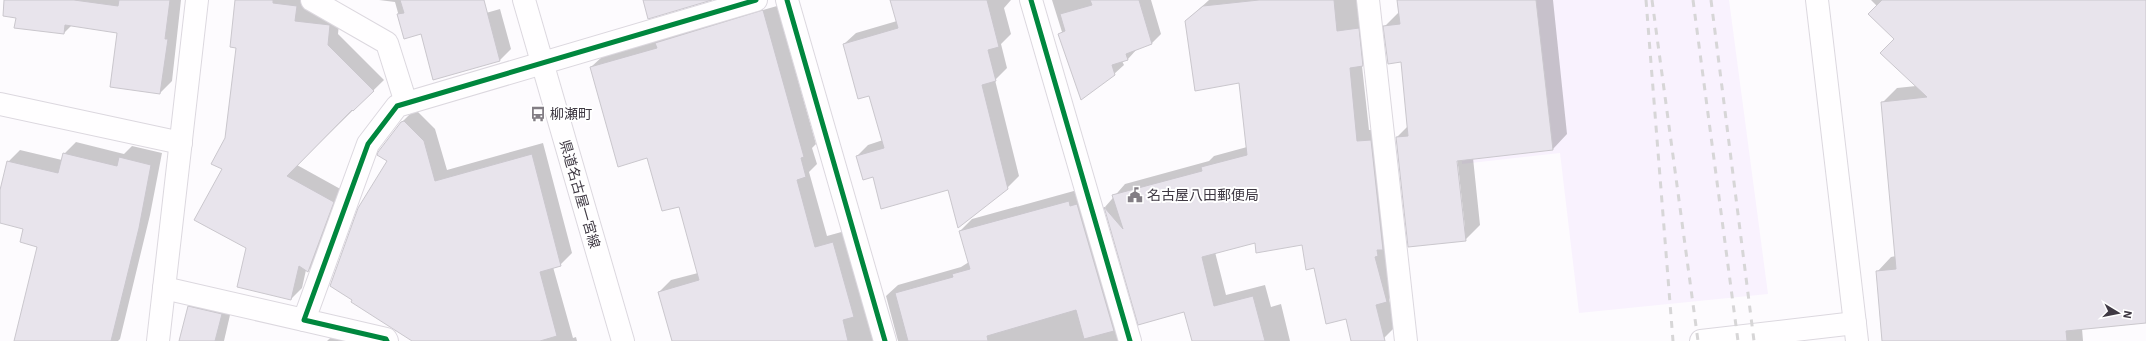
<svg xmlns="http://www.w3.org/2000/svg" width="2146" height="341" font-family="'IBM Plex Sans','Noto Sans JP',sans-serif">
<rect width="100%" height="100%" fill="#fdfbfe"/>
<path fill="#f9f2fe" d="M1447,0H1729L1768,294L1579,313L1560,153L1462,164Z"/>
<g fill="#0003" fill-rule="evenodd">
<path d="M19,0H181L172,81L160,93L118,32L72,25L64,33Z"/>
<path d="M236,0H319L340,14L338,34L384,80L297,165L344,191L319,260L308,271L306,270L302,288L291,299L247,248L223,169L237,47Z"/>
<path d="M379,0H475L479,15L500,9L511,49L500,60L434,79L421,33L405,38L395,2Z"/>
<path d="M891,0H1011L1004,8L1011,34L1001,44L1007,68L995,80L1019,176L1007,188L948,189L873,176L857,156L868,145L883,140L870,94L844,44L856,33L897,21Z"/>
<path d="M1052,0H1151L1161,34L1152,43L1137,49L1128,59L1122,61L1124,65L1114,74L1060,34L1062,32Z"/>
<path d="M1209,0H1357L1359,18L1370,17L1374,54L1362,66L1369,130L1383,129L1398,290L1389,299L1396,326L1384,338L1374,341H1353L1346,318L1314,267L1302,244L1255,241L1215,252L1226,295L1265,285L1271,307L1281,304L1290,341H1193L1185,311L1139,324L1105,207L1125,184L1209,161L1214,156L1247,147L1240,82L1186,21Z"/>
<path d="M1399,0H1553L1567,134L1553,149L1473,158L1480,225L1465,240L1397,137L1408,126L1402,61L1385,26L1400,11ZM1455,156H1457L1465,228H1463Z"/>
<path d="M1871,0H2146V322L2082,328L2083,341H1883L1877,272L1891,257L1896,256L1882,103L1897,88L1916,86L1895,39L1877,6Z"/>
<path d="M762,4L763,10L777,6L816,144L812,148L817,164L809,172L827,236L845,231L893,341H672L659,292L671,280L698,273L679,206L591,67L603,56Z"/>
<path d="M414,110H416L435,129L447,170L543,143L572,253L560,265L553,267L573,338L576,337L577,341H414L388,161L401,123Z"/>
<path d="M76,142L124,154L132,146L162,153L150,215L120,339L118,341H15L38,246L24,228L0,222V194L8,162L20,150L62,160L64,154Z"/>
<path d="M1081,189L1122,341H898L886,296L898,285L961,267L969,262L960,231L972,219Z"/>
<path d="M200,295L233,302L224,341H181L188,307Z"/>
<path d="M339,330L387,341H327Z"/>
</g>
<g fill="#e8e4ec" stroke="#cac7cd">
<path d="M4,0H74L118,6L119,0H170L165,39H168L160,94L110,87L117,33L65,25L64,34L14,28L16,18L3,16Z"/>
<path d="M235,0H273V3L297,6L295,21L330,25L328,45L374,91L353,111L352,110L287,176L334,202L308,272L299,266L291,300L237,287L246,248L194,220L222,169L211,164L225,138L236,48L230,47Z"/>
<path d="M400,0H484L500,61L433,80L421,34L404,39L397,14L404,13Z"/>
<path d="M643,0H712L648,19Z"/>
<path d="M890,0H987L999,47L988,50L996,81L982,85L1008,189L958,228L948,190L881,209L873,177L863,180L856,156L884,148L869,96L858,99L843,44L898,28Z"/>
<path d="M1090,0H1139L1152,44L1126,54L1128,60L1112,65L1115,75L1081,100L1058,34L1065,31L1060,14L1092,5Z"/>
<path d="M1259,0H1334L1337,31L1359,28L1363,66L1350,68L1357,141L1371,140L1383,250H1377L1378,256L1375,257L1387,302L1376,305L1385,341H1351L1346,319L1326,324L1314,268L1306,270L1302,245L1256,253L1255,243L1202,257L1214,306L1253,296L1265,341H1192L1184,312L1138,325L1104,207L1123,229L1112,195L1202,171L1201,167L1247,155L1239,83L1195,91L1185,21L1203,6Z"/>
<path d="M1397,0H1536L1553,150L1457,161L1466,241L1408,247L1396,137L1408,136L1401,62L1388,64L1383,26L1400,24Z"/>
<path d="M1882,0H2146V323L2066,331L2067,341H1882L1876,271L1896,269L1881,102L1927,97L1880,53L1894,39L1868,14Z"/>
<path d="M763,10L804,157L801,158L806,177L797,180L815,247L833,242L854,317L843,320L848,341H672L658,292L699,280L679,207L662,211L647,158L618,167L590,67L657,48L655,43Z"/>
<path d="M404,121L424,141L435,181L532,154L561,266L540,272L557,336L540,341H412L351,302L352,300L330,286L358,208L387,161L377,155L378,152L401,122Z"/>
<path d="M63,153L117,166L119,157L151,165L139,228L111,341H14L37,247L20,242L23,229L0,223V190L7,161L58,173Z"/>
<path d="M1069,201L1070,206L1077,204L1114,331L1084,339L1076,310L987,336L988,341H908L895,293L953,277L952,274L970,269L959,231Z"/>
<path d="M188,306L222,314L215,341H179Z"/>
</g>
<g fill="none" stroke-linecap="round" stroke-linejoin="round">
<g stroke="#dcd8df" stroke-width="24">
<g id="minor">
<path d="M312,0L387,43L406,103"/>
<path d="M787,0L885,341"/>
<path d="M1031,0L1130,341"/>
<path d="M1368,0L1406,341"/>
<path d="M1817,0L1857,341"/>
<path d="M0,104L181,143"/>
<path d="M164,288L304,320"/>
<path d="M158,341L197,0"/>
<path d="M387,341L386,339L304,320L368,144L397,106L756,0"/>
</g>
</g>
<g stroke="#dcd8df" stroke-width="24">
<path id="tertiary" d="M1701,341L1855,323"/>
</g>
<g stroke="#dcd8df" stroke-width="24">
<path id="secondary" d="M524,0L623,341"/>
</g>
<use href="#minor" stroke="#fffeff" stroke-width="22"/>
<use href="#tertiary" stroke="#fffeff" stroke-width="22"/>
<use href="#secondary" stroke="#fffeff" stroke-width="22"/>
<g stroke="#d7d6d7" stroke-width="3" stroke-dasharray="7 7" stroke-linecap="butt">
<path d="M1646,0L1673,341"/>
<path d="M1652,0L1698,341"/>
<path d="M1693,0L1738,341"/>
<path d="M1711,0L1754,341"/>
</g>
<g stroke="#fff" stroke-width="8">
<g id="cycleway">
<path d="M787,0L885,341"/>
<path d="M1031,0L1130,341"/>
<path d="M387,341L386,339L304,320L368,144L397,106L756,0"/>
</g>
</g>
<use href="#cycleway" stroke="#00873e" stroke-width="5"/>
</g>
<defs>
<g id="bus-bare" transform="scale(1.2)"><path d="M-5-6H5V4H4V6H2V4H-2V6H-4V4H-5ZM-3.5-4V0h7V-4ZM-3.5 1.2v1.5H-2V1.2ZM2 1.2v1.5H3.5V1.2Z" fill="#827d84" stroke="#fff" stroke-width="2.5" paint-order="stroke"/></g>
<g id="civic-bare" transform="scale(1.2)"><path d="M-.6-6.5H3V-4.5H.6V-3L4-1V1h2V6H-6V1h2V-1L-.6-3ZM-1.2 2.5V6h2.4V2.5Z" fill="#827d84" stroke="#fff" stroke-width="2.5" paint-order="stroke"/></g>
</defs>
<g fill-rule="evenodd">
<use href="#bus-bare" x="538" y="114"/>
<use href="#civic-bare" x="1135" y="195"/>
</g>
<g text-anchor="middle" stroke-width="4" stroke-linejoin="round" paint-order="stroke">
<g font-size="14" fill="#3f3943" stroke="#fff" text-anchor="start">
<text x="550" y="119">柳瀬町</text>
<text x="1147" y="200">名古屋八田郵便局</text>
</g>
<g font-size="14" fill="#3f3943" stroke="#fff">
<text transform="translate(580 194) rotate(74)" y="5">県道名古屋一宮線</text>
</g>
</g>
<g transform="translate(2118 313) rotate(100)" stroke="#ffffff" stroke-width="3" paint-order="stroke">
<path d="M0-3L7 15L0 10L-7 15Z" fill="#3f3943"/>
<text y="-6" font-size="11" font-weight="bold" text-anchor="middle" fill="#3f3943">N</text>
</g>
</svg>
